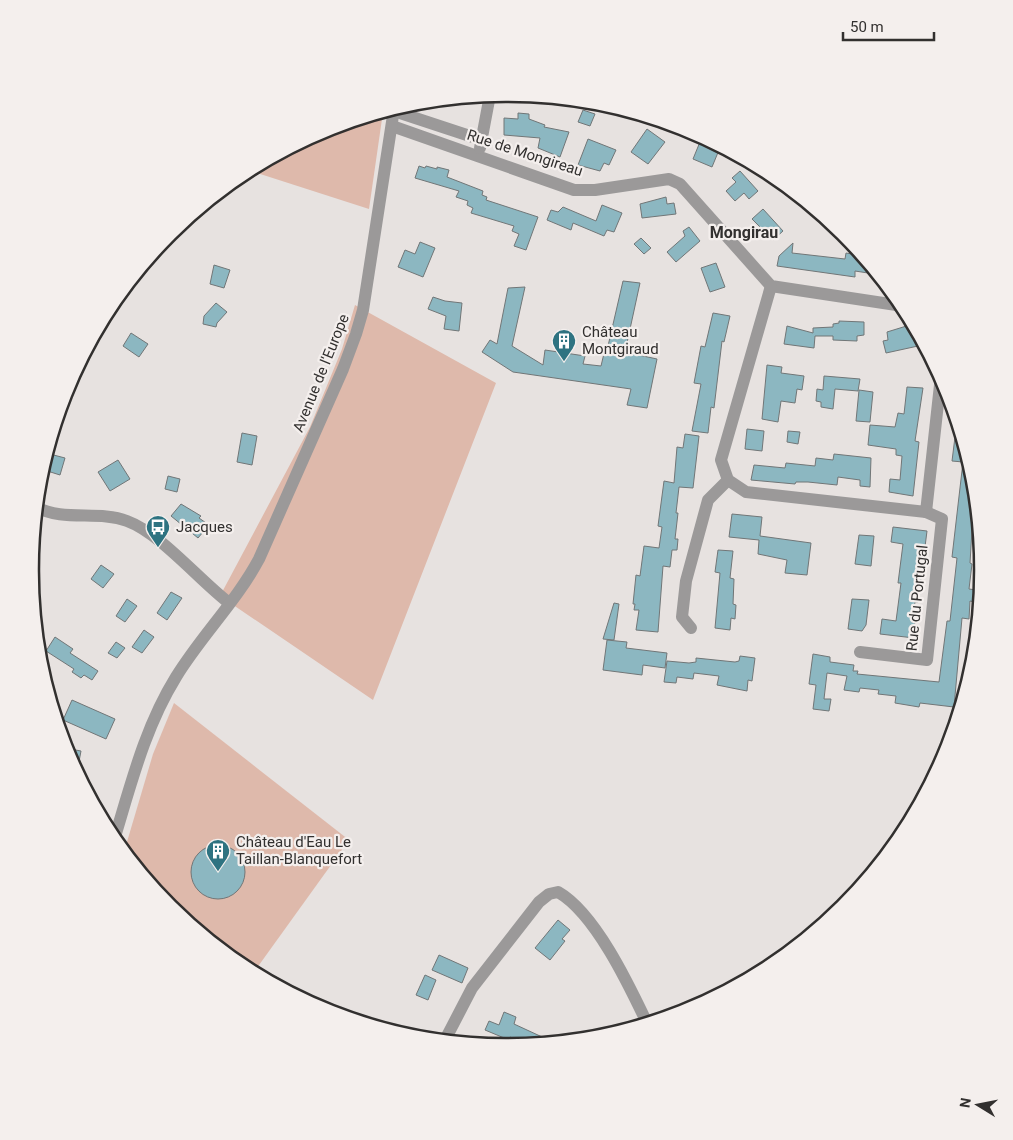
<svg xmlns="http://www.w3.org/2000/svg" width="1013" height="1140" font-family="Roboto,sans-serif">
<rect width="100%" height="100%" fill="#e7e2e0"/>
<g fill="#deb9ab">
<path d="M383,112L369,209L248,170L324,130Z"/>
<path d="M355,305L496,383L373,700L220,596L310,427L342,349Z"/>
<path d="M174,703L349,840L254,972L242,966L169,907L124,852L153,754Z"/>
</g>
<g fill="#8cb7c1" stroke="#717677">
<path d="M583,110L595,114L590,126L578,122Z"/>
<path d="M518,113L529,114V119L545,125L544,127L569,132L560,157L538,148L540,138L504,135V118L518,119Z"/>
<path d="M647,129L665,142L648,164L631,152Z"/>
<path d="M702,137L716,144L715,148L719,150L712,167L693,159Z"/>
<path d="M588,139L616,150L609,165L604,163L600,171L578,165Z"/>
<path d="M419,166L425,168L426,166L437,169V167L449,170L447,177L483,191L482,195L487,197L486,200L538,217L526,250L514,246L519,234L512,231L514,226L471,213L473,208L467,205L468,201L456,197L459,191L415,178Z"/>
<path d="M740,171L758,191L749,199L744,193L735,201L726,191L736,182L732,178Z"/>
<path d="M666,197L667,204L674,203L676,214L642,218L640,204Z"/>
<path d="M602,205L622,213L614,232L607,230L604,236L573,223L571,230L547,220L551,210L558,212L563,207L596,221Z"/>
<path d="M763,209L783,231L773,240L752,219Z"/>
<path d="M689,227L700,241L676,262L667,252L685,236L683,231Z"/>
<path d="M641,238L651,248L644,254L634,244Z"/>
<path d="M420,242L435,248L423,277L398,267L405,250L415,254Z"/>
<path d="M793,243L792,253L845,259L846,253L858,255V257L864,258L869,264L868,273L855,271V277L777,266L779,256Z"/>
<path d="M716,263L725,287L710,292L701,268Z"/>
<path d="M214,265L230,270L224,288L210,284Z"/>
<path d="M623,281L640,283L625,352L657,359L647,408L627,405L631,389L513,372L482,352L490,340L497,344L508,288L525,287L512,346L543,365L545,350L585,356L583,364L601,366L606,345L608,346Z"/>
<path d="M433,297L445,301L462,303L459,331L444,329L446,316L428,309Z"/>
<path d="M216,303L227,312L217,323L216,327L203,324L204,316Z"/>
<path d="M713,313L730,316L724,342L722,341L714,408L711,407L708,433L692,431L701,384L694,383L701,346L705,347Z"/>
<path d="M839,321L864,322V335L857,336V341L833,340V336H815L814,348L784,344L787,326L813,333V328L833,327V324L839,323Z"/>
<path d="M913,324L920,338L917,339L918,346L886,353L883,341L888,340L887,332Z"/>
<path d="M131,333L148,344L139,357L123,346Z"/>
<path d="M767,365L782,367L781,373L804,376L802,390L797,389L795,403L781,401L778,422L762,419Z"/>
<path d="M824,376L860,379L858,391L835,389L833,409L821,407V402L816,401L817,389L823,390Z"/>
<path d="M907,387L923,388L915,441L919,442L913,496L889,492L890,479L900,480L902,456L896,455V449L868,445L870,425L895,427L898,413L904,414Z"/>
<path d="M859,390L873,392L870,422L856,421Z"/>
<path d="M957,421L974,477L977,508L975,507L972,530L970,563L972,564L969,589L977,590L975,602L970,601L969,619L962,618L954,707L920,703L919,707L895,703L896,696L878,694L879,690L860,688L859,692L844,690L847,676L827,673L824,699H831L829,711L813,709L816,685L809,684L813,654L830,657V662L854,665L853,671H858L857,674L939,682L947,621H950L957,558L952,557L963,462L952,461Z"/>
<path d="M747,429L764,431L762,451L745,449Z"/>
<path d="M788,431L800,432L798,444L787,442Z"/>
<path d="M242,433L257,436L252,465L237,462Z"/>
<path d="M685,434L699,436L693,488L679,487L676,513H678L675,539H678L677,550H672L670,567L663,566L658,632L636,630L639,610H634L635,604H633L636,575L640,576L644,546L659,548L662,527L658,526L664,481L674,483L677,447L683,448Z"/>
<path d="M46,453L65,458L60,475L41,469Z"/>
<path d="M834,454L871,458L870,487L860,486V480L838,477L837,485L808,482H796L795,484L751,480L754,465L785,468L786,463L815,466L816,458L833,460Z"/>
<path d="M118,460L130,479L110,491L98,472Z"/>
<path d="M168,476L180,479L177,492L165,489Z"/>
<path d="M181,504L201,516L199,518L209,525L198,538L171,516Z"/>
<path d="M732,514L762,517L760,536L811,543L807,575L785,573L787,560L758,554L759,540L729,537Z"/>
<path d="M893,527L927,531L918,602H915L912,622L915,623L914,638L880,634L882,619L896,621L901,583H898L903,544L891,542Z"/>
<path d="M859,535L874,536L871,566L855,564Z"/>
<path d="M718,550L733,551L730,578L734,579L733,604L736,605L735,619L731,618L730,630L715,628L720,573L715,572Z"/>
<path d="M101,565L114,574L103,588L91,579Z"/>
<path d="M171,592L182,598L167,620L157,613Z"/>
<path d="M127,599L137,606L125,622L116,616Z"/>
<path d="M852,599L869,600L866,625L862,631L848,629Z"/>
<path d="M614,603L619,604L614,640L603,639Z"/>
<path d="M144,630L154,637L142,653L132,647Z"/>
<path d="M55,637L73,649L70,653L98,671L92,680L84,675L81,678L72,672L74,669L46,651Z"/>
<path d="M607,640L627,642L626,648L667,653L665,668L643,665L642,675L603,670Z"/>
<path d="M116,642L125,648L117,658L108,653Z"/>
<path d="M740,656L755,658L752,681L748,680L747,691L717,685L719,676L694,673L693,679L677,677L676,683L664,682L667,661L689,663L696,662V658L735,662L739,661Z"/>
<path d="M72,700L115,719L106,739L63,720Z"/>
<path d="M65,748L81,751L77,772L66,752Z"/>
<circle cx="218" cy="872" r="27"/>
<path d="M558,920L570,930L562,939L565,941L550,960L535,948Z"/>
<path d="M439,955L468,968L462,983L432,970Z"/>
<path d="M425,975L436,980L428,1000L416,995Z"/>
<path d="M504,1012L516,1017L514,1024L553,1042L528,1044L510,1037L509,1040L485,1030L489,1021L499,1025Z"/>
</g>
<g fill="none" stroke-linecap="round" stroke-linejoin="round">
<g stroke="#9b9999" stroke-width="12">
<path d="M394,111L482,140"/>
<path d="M392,126L574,190H595L669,179L680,184L771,286L903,306"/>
<path d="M480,148L490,95"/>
<path d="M771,286L721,460L728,480L746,492L926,512L941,376"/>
<path d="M36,507C64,522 98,510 127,521C160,533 199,580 229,603"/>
<path d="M691,628L682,617L686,581L708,500L728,480"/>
<path d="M860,652L927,660L942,519L926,512"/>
<path d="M114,840C131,784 145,727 176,677C201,636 236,602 259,559L343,369L356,334L363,310L394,109"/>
<path d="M445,1040L472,988L539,902L549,894L558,892C595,913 629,985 647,1023"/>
</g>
</g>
<defs>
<g id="building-pin" transform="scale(1.25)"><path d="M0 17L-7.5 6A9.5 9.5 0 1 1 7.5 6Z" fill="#2e7381" stroke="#f4efed"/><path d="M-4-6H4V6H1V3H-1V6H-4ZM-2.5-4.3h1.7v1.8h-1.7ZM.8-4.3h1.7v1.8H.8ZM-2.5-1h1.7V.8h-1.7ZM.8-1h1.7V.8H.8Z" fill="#fff"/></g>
<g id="bus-pin" transform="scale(1.25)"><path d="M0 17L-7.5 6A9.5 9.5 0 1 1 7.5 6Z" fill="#2e7381" stroke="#f4efed"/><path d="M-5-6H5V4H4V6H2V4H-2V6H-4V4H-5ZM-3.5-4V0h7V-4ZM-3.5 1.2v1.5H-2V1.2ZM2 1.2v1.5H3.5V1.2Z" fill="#fff"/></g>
</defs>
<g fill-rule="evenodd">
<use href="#building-pin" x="564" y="341"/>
<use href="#bus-pin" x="158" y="527"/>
<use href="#building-pin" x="218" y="851"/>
</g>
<g text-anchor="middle" stroke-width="4.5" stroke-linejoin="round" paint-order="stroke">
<g font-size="15" fill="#32302f" stroke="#f4efed">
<text transform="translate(525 153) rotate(18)" y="5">Rue de Mongireau</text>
<text transform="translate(321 373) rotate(-68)" y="5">Avenue de l'Europe</text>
<text transform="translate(917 598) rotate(-84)" y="5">Rue du Portugal</text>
</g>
<g font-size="15" fill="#32302f" stroke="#f4efed" text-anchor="start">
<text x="582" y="337">Château<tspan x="582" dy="17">Montgiraud</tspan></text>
<text x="176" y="532">Jacques</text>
<text x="236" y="847">Château d'Eau Le<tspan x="236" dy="17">Taillan-Blanquefort</tspan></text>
</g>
<g font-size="16" font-weight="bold" fill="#32302f" stroke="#f4efed">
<text x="744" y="238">Mongirau</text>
</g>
</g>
<path d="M0 0H1013V1140H0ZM506 102H507A467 467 0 0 1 974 569V571A467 467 0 0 1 507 1038H506A467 467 0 0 1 39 571V569A467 467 0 0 1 506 102Z" fill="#f4efed" fill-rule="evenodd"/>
<path fill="none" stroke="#32302f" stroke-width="2.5" d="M506 102H507A467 467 0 0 1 974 569V571A467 467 0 0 1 507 1038H506A467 467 0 0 1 39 571V569A467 467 0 0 1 506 102Z"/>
<g transform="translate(978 1105) rotate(280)" stroke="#f4efed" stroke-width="4" paint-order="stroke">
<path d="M0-4L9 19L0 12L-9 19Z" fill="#32302f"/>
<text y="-8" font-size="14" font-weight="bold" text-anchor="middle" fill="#32302f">N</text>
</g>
<path d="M843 32v8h91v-8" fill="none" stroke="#32302f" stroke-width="2.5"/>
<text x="850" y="32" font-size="15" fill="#32302f" stroke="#f4efed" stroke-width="4" paint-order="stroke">50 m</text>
</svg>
